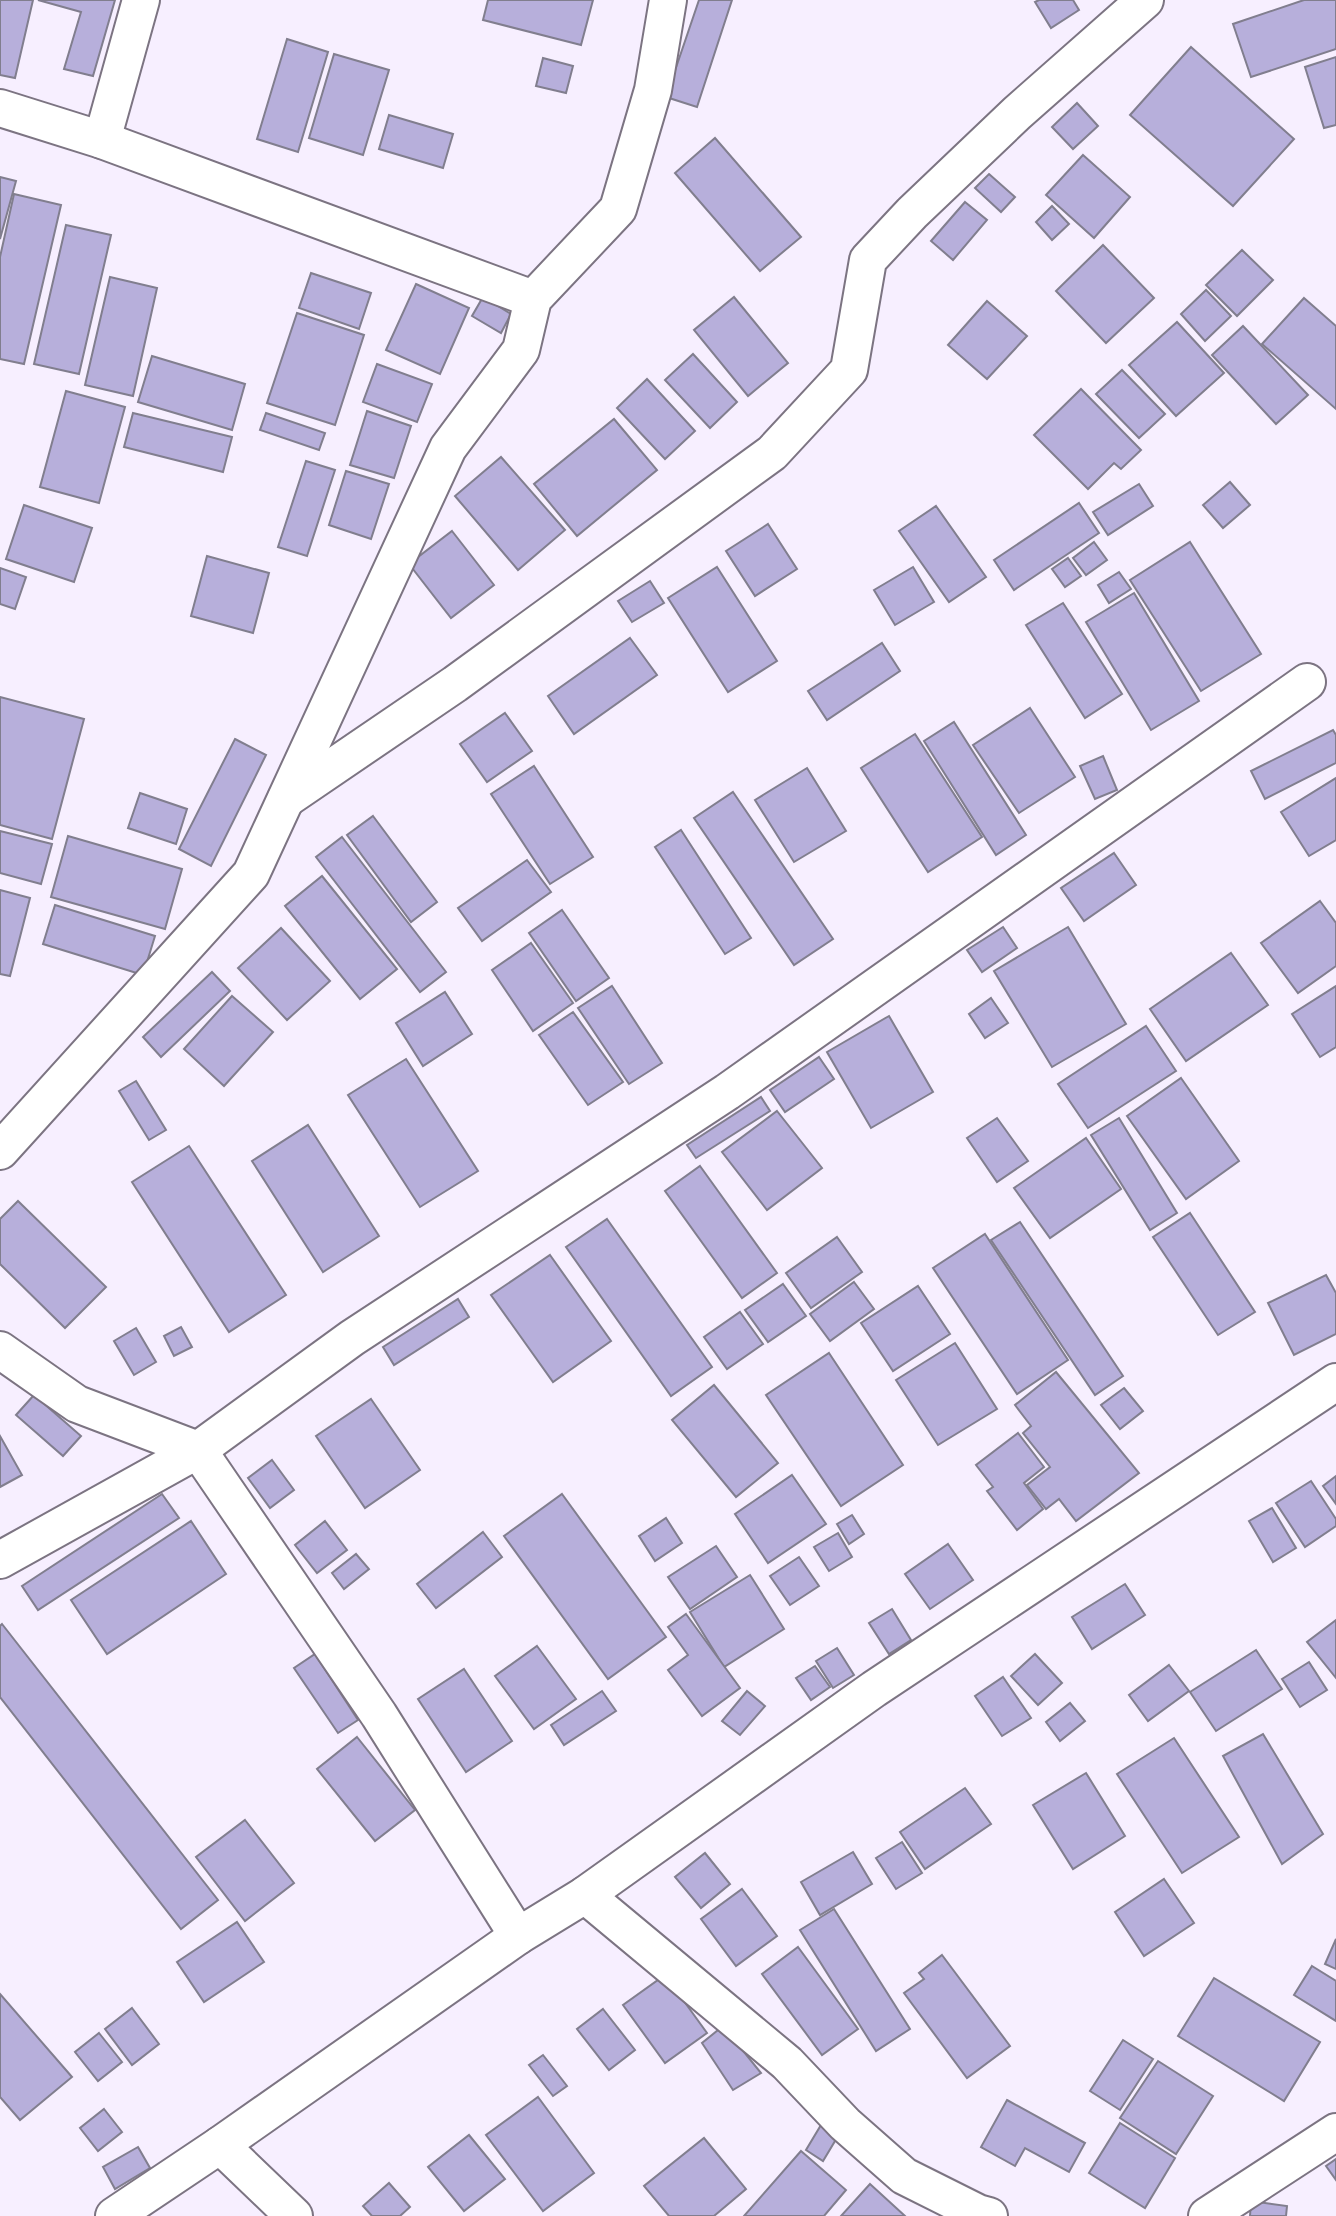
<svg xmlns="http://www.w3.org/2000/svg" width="1336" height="2216" font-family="'Public Sans',sans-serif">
<rect width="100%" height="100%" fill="#f7efff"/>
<g fill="#b7afdb" stroke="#817e8e" stroke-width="2">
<path d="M0,0H33L15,78L0,75Z"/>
<path d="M38,0H115L93,76L64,69L81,12Z"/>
<path d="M488,0H593L581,45L483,20Z"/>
<path d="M699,0H732L697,107L666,97Z"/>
<path d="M1039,0H1073L1079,10L1051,28L1035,2Z"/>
<path d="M1336,0V49L1251,77L1233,24L1304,0Z"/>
<path d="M287,39L328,52L298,152L257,139Z"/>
<path d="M1191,47L1294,139L1233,206L1130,115Z"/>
<path d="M334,54L389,70L363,155L309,138Z"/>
<path d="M1336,57V125L1324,128L1305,67Z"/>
<path d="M543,58L573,66L566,93L536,86Z"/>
<path d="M1077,103L1098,126L1073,149L1052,127Z"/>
<path d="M389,115L453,134L443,168L379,149Z"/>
<path d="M715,138L801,237L760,271L675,173Z"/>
<path d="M1083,155L1130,197L1094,238L1046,195Z"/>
<path d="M989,174L1015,197L1001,212L975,188Z"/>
<path d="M0,177L16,181L0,239Z"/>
<path d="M14,194L61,205L24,364L0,359V257Z"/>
<path d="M965,202L987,220L953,260L931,241Z"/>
<path d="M1052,206L1069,224L1052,240L1036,222Z"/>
<path d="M66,225L111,235L79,374L34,364Z"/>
<path d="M1103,245L1154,298L1106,343L1056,291Z"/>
<path d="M1242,250L1273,280L1237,316L1206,285Z"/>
<path d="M311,273L371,293L359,329L299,308Z"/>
<path d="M110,277L157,288L133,396L85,385Z"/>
<path d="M416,284L469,308L440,374L386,350Z"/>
<path d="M1206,290L1231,316L1205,341L1181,314Z"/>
<path d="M483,297L511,314L501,333L472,316Z"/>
<path d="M734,297L788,363L748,396L694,330Z"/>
<path d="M1304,298L1336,326V409L1262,344Z"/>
<path d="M987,301L1027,336L987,379L948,345Z"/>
<path d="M297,313L364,335L335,425L267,403Z"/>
<path d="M1177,322L1224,373L1176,416L1129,365Z"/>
<path d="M1243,326L1308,395L1276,424L1212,355Z"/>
<path d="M693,354L737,402L710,428L665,380Z"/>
<path d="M152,356L245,384L232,430L138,402Z"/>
<path d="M377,364L432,384L417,422L363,402Z"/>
<path d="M1122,370L1165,414L1139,438L1096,394Z"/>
<path d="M647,379L695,431L665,459L617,408Z"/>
<path d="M1081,389L1141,450L1121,469L1114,463L1088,489L1034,435Z"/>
<path d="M66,391L125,407L99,503L40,487Z"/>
<path d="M367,411L411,426L394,478L350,465Z"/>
<path d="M133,413L232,437L223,472L124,447Z"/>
<path d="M266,413L325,433L319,450L260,430Z"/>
<path d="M614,419L657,470L577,536L534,484Z"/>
<path d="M501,457L565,530L518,570L455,496Z"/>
<path d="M306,461L335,470L307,556L278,547Z"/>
<path d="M346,471L389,484L371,539L329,525Z"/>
<path d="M1230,482L1250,505L1223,528L1203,505Z"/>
<path d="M1139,484L1153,506L1108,535L1093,512Z"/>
<path d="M1079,503L1099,533L1014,590L994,560Z"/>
<path d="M24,505L92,528L74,582L6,559Z"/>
<path d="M936,506L986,577L949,602L899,531Z"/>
<path d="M768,524L797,569L755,596L726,551Z"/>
<path d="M452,531L494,585L451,618L409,564Z"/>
<path d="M1094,542L1107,560L1086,575L1073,558Z"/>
<path d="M1190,542L1261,654L1201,691L1130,580Z"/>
<path d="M207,556L269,573L253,633L191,616Z"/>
<path d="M1068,558L1081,576L1065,587L1052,569Z"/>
<path d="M717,567L777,661L728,692L668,598Z"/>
<path d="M913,567L934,602L895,625L874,590Z"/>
<path d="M0,568L26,577L15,609L0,604Z"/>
<path d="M1119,572L1131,589L1109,603L1098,585Z"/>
<path d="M650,581L664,603L632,622L618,601Z"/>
<path d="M1134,593L1199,701L1151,730L1086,622Z"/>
<path d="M1063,603L1122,694L1085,718L1026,625Z"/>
<path d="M630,638L657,675L574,734L548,696Z"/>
<path d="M882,643L900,671L827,720L808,691Z"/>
<path d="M0,697L84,719L52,839L0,825Z"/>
<path d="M1030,708L1075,777L1019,813L973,745Z"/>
<path d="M505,713L532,751L487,782L460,744Z"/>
<path d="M954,722L1026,835L996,855L924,741Z"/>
<path d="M1333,730L1336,735V763L1265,799L1251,771Z"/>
<path d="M915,734L982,837L928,872L861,768Z"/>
<path d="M235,739L266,755L211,866L179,849Z"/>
<path d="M1103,756L1117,790L1095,799L1080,766Z"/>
<path d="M534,766L593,857L550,884L491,794Z"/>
<path d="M807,768L846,831L794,862L755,800Z"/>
<path d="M1336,778V840L1309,856L1281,812Z"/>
<path d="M733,792L833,939L794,965L694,818Z"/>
<path d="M140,793L187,809L176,844L128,828Z"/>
<path d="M373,816L437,902L411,922L347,835Z"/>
<path d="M681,830L751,938L725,954L655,847Z"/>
<path d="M0,831L52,844L41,884L0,873Z"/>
<path d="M68,836L182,869L165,929L51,897Z"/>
<path d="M342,837L446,972L420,992L316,857Z"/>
<path d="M1114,853L1136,885L1084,921L1061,888Z"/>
<path d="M527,860L551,892L482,941L458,908Z"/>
<path d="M322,876L397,969L360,999L285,906Z"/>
<path d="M0,890L30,898L10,976L0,974Z"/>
<path d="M1320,901L1336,923V966L1298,993L1261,943Z"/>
<path d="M55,905L155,936L143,975L43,944Z"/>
<path d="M562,910L609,978L576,1001L529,933Z"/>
<path d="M1003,927L1017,948L982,972L967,950Z"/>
<path d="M1068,927L1126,1024L1052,1067L994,971Z"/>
<path d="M281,928L330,981L287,1020L238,968Z"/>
<path d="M531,943L573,1003L533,1031L492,970Z"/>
<path d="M1231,953L1268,1005L1186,1061L1150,1009Z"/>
<path d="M212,972L230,991L161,1057L143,1037Z"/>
<path d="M612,986L662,1063L629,1084L578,1008Z"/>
<path d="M1336,986V1047L1320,1057L1292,1014Z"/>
<path d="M445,992L472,1034L423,1066L396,1023Z"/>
<path d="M232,996L273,1032L224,1086L184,1049Z"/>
<path d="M991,998L1008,1023L985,1038L969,1014Z"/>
<path d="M573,1012L623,1082L588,1105L539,1035Z"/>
<path d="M889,1016L933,1092L871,1128L827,1052Z"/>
<path d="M1146,1026L1176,1071L1088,1128L1058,1084Z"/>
<path d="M819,1057L834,1079L785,1112L770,1090Z"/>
<path d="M406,1059L478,1171L420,1207L348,1095Z"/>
<path d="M1181,1078L1239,1161L1186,1199L1127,1116Z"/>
<path d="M136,1081L166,1130L149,1140L119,1091Z"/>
<path d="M761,1097L770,1111L696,1158L687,1145Z"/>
<path d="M777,1111L822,1168L767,1210L722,1152Z"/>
<path d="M997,1118L1028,1161L997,1182L967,1138Z"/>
<path d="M1119,1118L1177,1213L1150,1230L1091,1135Z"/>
<path d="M308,1125L379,1236L323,1272L252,1161Z"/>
<path d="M1086,1138L1121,1189L1050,1238L1014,1188Z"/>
<path d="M189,1146L286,1295L229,1332L132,1182Z"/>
<path d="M700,1166L777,1273L742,1298L665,1191Z"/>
<path d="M18,1201L106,1287L65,1328L0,1264V1219Z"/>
<path d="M1190,1213L1255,1312L1218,1335L1153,1237Z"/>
<path d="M607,1219L712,1367L671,1396L566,1247Z"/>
<path d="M1020,1222L1123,1376L1095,1395L991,1240Z"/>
<path d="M985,1234L1068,1360L1017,1394L933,1268Z"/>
<path d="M837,1237L862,1272L811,1308L786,1273Z"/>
<path d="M550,1255L611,1341L553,1382L491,1295Z"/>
<path d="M1326,1275L1336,1293V1334L1294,1355L1268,1303Z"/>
<path d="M854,1282L874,1309L830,1341L810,1314Z"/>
<path d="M783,1284L806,1316L768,1342L745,1310Z"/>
<path d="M918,1286L950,1334L893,1371L861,1323Z"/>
<path d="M458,1299L469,1317L394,1365L383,1347Z"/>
<path d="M740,1312L763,1344L727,1369L704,1337Z"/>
<path d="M181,1327L192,1347L174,1356L164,1336Z"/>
<path d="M136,1328L156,1362L134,1375L114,1341Z"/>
<path d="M955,1343L997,1409L938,1445L896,1380Z"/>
<path d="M829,1353L903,1465L841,1506L766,1395Z"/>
<path d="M1056,1372L1139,1473L1076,1521L1059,1499L1046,1509L1027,1485L1050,1467L1023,1433L1031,1426L1015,1405Z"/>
<path d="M714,1385L778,1463L736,1497L672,1420Z"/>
<path d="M1124,1388L1143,1411L1120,1429L1101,1405Z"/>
<path d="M34,1395L81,1436L63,1456L16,1415Z"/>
<path d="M371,1399L420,1470L365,1508L316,1436Z"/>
<path d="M1018,1433L1044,1467L1024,1483L1043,1509L1017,1530L987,1491L993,1487L976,1465Z"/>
<path d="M0,1436L22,1475L0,1487Z"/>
<path d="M272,1460L294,1490L270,1508L248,1478Z"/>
<path d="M792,1475L826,1524L768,1563L735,1514Z"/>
<path d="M1336,1476V1504L1323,1486Z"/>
<path d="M1311,1481L1336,1519V1526L1305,1547L1276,1503Z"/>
<path d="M162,1494L179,1518L38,1610L22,1586Z"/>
<path d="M562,1494L666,1637L608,1679L504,1536Z"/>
<path d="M1272,1508L1296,1548L1273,1562L1249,1521Z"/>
<path d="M852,1515L864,1534L849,1544L837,1524Z"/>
<path d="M666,1518L682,1543L655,1561L639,1536Z"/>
<path d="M191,1521L226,1574L107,1654L71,1600Z"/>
<path d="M325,1521L347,1550L317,1573L295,1545Z"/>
<path d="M483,1532L502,1557L436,1608L417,1584Z"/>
<path d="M838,1533L852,1557L829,1571L814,1547Z"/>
<path d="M948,1544L973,1580L930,1609L905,1574Z"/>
<path d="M716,1546L737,1577L690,1609L668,1577Z"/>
<path d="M356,1554L369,1569L344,1589L332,1573Z"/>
<path d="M799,1557L819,1586L790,1605L770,1576Z"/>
<path d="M750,1575L784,1629L724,1667L690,1612Z"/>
<path d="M1125,1584L1145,1615L1092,1649L1072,1617Z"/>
<path d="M892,1609L911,1640L889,1654L869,1623Z"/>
<path d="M686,1614L740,1688L702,1716L668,1670L688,1655L668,1627Z"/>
<path d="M1336,1620V1678L1307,1642Z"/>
<path d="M2,1624L218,1900L181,1929L0,1697V1626Z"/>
<path d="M537,1646L576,1699L534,1729L495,1676Z"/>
<path d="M837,1648L854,1675L833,1688L816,1661Z"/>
<path d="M1256,1650L1282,1689L1216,1731L1190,1692Z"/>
<path d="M315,1654L358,1720L338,1733L294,1668Z"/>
<path d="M1035,1654L1062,1683L1038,1705L1011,1676Z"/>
<path d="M1309,1662L1327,1690L1300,1707L1282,1679Z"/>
<path d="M1169,1665L1189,1691L1148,1721L1129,1695Z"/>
<path d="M815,1666L830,1687L811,1700L796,1678Z"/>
<path d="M464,1669L512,1741L466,1772L418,1699Z"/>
<path d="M1003,1677L1031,1718L1002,1736L975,1696Z"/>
<path d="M602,1691L616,1711L564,1745L551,1725Z"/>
<path d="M747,1691L765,1706L740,1735L722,1721Z"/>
<path d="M1070,1703L1085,1721L1060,1741L1046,1722Z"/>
<path d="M1263,1734L1323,1834L1282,1864L1223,1756Z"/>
<path d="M357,1737L415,1810L375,1841L317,1769Z"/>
<path d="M1174,1738L1239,1837L1182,1873L1117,1774Z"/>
<path d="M1086,1773L1125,1836L1073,1869L1033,1805Z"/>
<path d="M965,1788L991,1824L925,1869L900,1832Z"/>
<path d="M245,1820L294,1883L245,1921L196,1857Z"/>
<path d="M902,1842L922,1873L896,1889L876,1858Z"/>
<path d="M853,1852L872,1884L820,1915L801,1882Z"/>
<path d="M705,1853L730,1884L701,1908L675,1877Z"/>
<path d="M1164,1879L1194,1923L1144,1956L1115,1912Z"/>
<path d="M742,1889L777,1936L736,1966L701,1919Z"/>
<path d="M834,1909L910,2029L876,2051L800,1930Z"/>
<path d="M237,1922L264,1962L204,2002L177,1962Z"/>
<path d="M1336,1939V1969L1325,1964Z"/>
<path d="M798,1947L858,2029L822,2055L762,1974Z"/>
<path d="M942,1955L1010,2046L967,2078L904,1993L924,1979L919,1973Z"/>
<path d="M1312,1966L1336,1981V2021L1294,1995Z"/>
<path d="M665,1975L707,2033L665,2063L623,2005Z"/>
<path d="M1214,1978L1320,2042L1284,2101L1178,2036Z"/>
<path d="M0,1994L72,2077L20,2120L0,2097Z"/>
<path d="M132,2008L159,2044L132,2065L105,2029Z"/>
<path d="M603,2009L635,2050L609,2070L577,2029Z"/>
<path d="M723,2026L761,2073L733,2090L702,2043Z"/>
<path d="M99,2033L122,2062L98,2081L75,2052Z"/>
<path d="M1123,2040L1153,2059L1120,2110L1090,2091Z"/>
<path d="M543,2055L567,2086L553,2096L529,2065Z"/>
<path d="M1158,2061L1213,2096L1176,2154L1120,2118Z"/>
<path d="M538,2097L594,2173L543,2211L486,2135Z"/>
<path d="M1007,2100L1085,2143L1069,2172L1025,2148L1015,2166L981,2147Z"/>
<path d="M104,2109L122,2132L98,2151L80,2128Z"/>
<path d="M1120,2123L1175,2158L1145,2208L1089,2173Z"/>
<path d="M821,2125L838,2136L823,2161L806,2150Z"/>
<path d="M469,2135L505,2179L464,2211L428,2167Z"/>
<path d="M704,2138L746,2189L714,2216H669L644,2186Z"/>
<path d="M138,2147L150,2168L115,2189L103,2167Z"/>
<path d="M801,2151L846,2190L824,2216H744Z"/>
<path d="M1336,2159V2180L1326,2166Z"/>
<path d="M389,2183L410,2207L400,2216H372L363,2206Z"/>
<path d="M870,2184L905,2216H841Z"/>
<path d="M1251,2201L1287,2206L1286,2216H1250Z"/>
</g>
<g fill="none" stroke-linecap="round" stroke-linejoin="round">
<g stroke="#7c7482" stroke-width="40">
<g id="minor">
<path d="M0,108L102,140L533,299"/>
<path d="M102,140L141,0"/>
<path d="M286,799L455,684L772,453L849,370L868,260L912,213L1017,113L1145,0"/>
<path d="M0,1151L251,874L448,448L521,350L533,299L618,209L653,90L668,0"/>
<path d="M0,1350L77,1404L198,1450L379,1715L518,1936"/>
<path d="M0,1560L198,1450L352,1338L727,1092L1307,682"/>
<path d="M585,1895L787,2063L845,2124L904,2176L978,2213L989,2216"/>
<path d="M220,2145L294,2216"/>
<path d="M114,2216L220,2145L518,1936L585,1895L874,1689L1336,1382"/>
<path d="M1207,2216L1336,2132"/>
</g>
</g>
<use href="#minor" stroke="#fff" stroke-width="36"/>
</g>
</svg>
